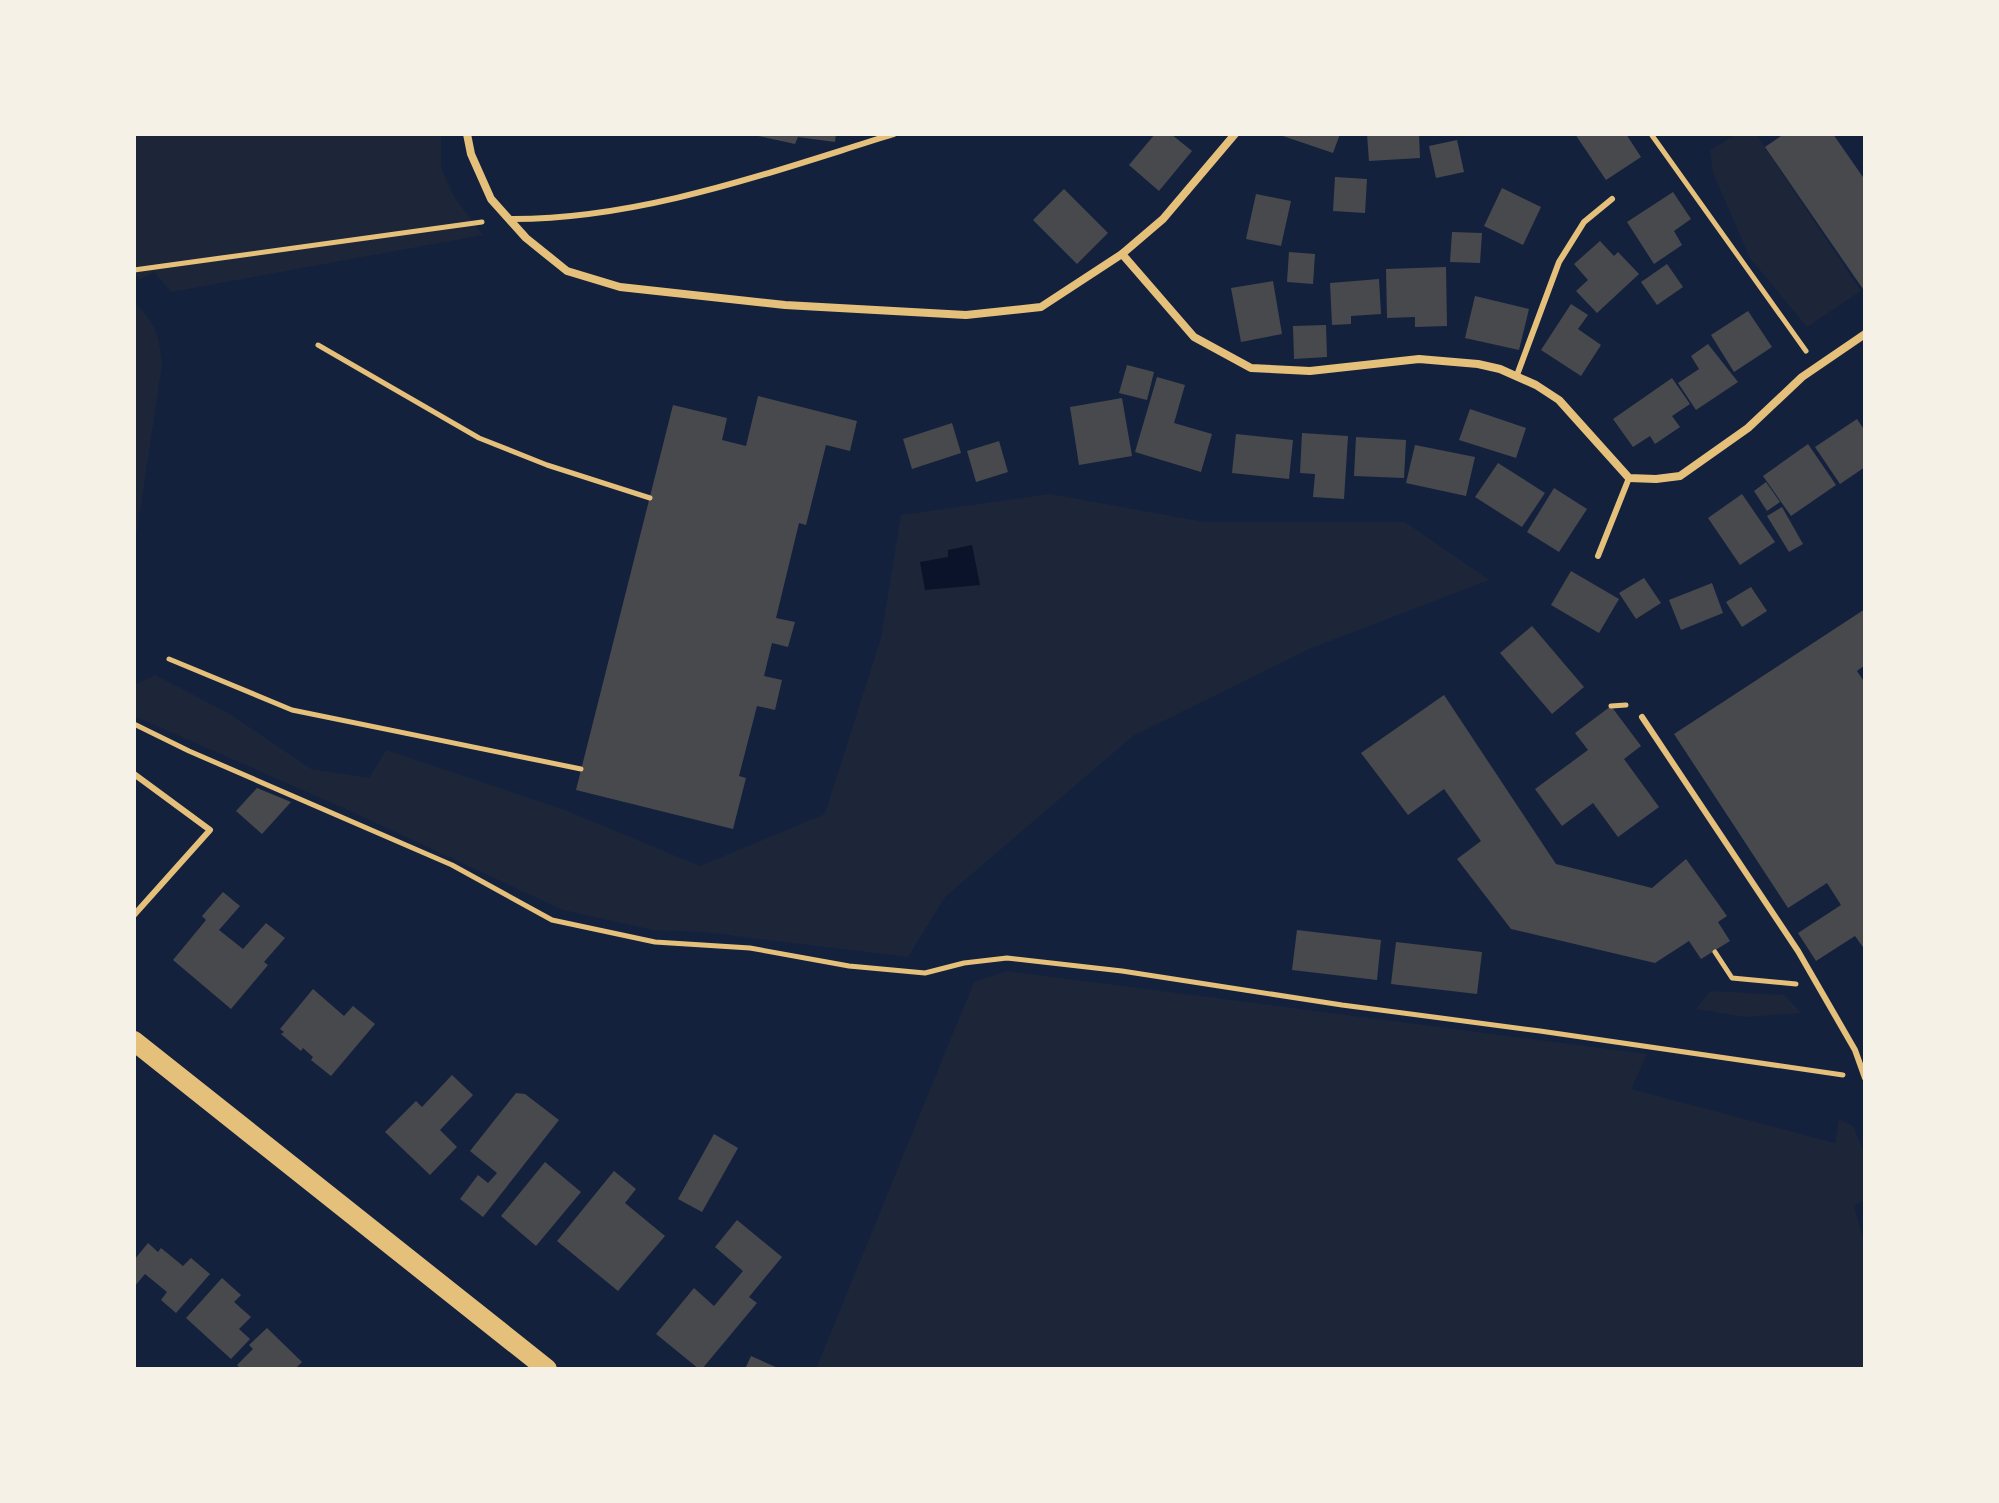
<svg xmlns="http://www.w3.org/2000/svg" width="1999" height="1503" font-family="Poppins,sans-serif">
<rect width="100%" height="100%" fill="#14213d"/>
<g fill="#1d2539">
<path d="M134,134H441V168L454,197L483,235L171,292L154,272L140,280L134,273Z"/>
<path d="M1737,134H1756L1861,291L1807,327L1750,258L1713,173L1710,150Z"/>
<path d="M134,302C156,324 159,335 162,365L134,550Z"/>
<path d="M1050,494L1204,522H1405L1489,580L1309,649L1133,736L945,897L908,957L703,932L653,930L563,910L348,810L134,716V685L155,675L230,714L311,769L369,778L386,750L565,810L700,866L825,814L881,638L901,515Z"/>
<path d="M1007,971L1647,1054L1631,1089L1835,1143L1839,1119L1853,1126L1865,1156V1200L1854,1205L1865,1245V1369H816L974,982Z"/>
<path d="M1710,991L1784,995L1801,1013L1746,1017L1696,1009Z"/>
</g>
<path fill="#0b132b" d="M972,545L980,585L925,590L920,562L948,557V550Z"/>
<g fill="#48494c">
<path d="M749,134H836L835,142L798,137L795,144Z"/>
<path d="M1155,134H1171L1192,151L1159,191L1129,165Z"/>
<path d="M1277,134H1340L1333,153Z"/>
<path d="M1367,134H1419L1420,158L1369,161Z"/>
<path d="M1575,134H1626L1641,157L1606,180Z"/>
<path d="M1784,134H1833L1865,180V292L1765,147Z"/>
<path d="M1457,140L1464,172L1436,178L1429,146Z"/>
<path d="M1335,177L1367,179L1365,213L1333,211Z"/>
<path d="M1502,188L1541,207L1523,245L1484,226Z"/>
<path d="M1064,189L1108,233L1077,264L1033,220Z"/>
<path d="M1673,192L1691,219L1674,231L1682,245L1654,264L1627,222Z"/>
<path d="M1256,194L1291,201L1281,246L1246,239Z"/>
<path d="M1452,232L1482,233L1480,263L1450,262Z"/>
<path d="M1600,241L1614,256L1618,252L1639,274L1597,313L1576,291L1588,280L1574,264Z"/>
<path d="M1289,252L1315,254L1313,284L1287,282Z"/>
<path d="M1667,264L1683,287L1657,305L1641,282Z"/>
<path d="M1446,267L1447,326L1415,327V317L1387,318L1386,269Z"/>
<path d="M1379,279L1381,314L1351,316V324L1332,325L1330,283Z"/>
<path d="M1273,281L1282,334L1241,342L1231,288Z"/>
<path d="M1475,296L1529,309L1519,350L1465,338Z"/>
<path d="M1571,304L1588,315L1578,329L1601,345L1581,376L1541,350Z"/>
<path d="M1748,311L1772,347L1734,372L1711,335Z"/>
<path d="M1326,325L1327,357L1294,359L1293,326Z"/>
<path d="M1708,344L1738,382L1696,410L1678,383L1699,369L1691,356Z"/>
<path d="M1127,365L1154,372L1147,400L1119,393Z"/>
<path d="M1157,377L1185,385L1174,423L1212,434L1201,472L1135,452Z"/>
<path d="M1672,378L1690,404L1672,416L1680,427L1655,444L1650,436L1633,447L1613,419Z"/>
<path d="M758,396L857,421L850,451L826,445L806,525L799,523L776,618L795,622L788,647L772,643L764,676L782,680L775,710L757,706L739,776L746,778L733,829L576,790L673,405L727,418L722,440L746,446Z"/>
<path d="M1122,398L1132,456L1079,465L1070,407Z"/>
<path d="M1470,409L1526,428L1516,458L1459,440Z"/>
<path d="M1857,419L1865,431V467L1840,484L1815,447Z"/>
<path d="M952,423L961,453L912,469L903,439Z"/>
<path d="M1302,433L1348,436L1344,499L1313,497L1315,474L1300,473Z"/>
<path d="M1236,434L1293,440L1289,479L1232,473Z"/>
<path d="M1356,437L1406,440L1404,478L1354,476Z"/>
<path d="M999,441L1008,472L976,482L967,451Z"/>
<path d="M1808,444L1836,485L1791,516L1763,476Z"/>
<path d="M1415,445L1475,457L1466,496L1406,483Z"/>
<path d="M1498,463L1545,493L1522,527L1475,497Z"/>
<path d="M1766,482L1780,502L1767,511L1754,491Z"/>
<path d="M1554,488L1587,509L1559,552L1527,532Z"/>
<path d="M1742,494L1775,542L1740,565L1708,518Z"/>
<path d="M1782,507L1803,544L1789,552L1767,516Z"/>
<path d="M1571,571L1619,599L1599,633L1551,605Z"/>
<path d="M1644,578L1661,603L1636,619L1619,593Z"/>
<path d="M1712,583L1723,613L1681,630L1669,600Z"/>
<path d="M1751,587L1767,611L1742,627L1726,602Z"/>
<path d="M1865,609V665L1857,671L1865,683V950L1855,936L1816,961L1798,933L1841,905L1827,883L1788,908L1674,734Z"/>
<path d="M1532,626L1584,687L1552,714L1500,653Z"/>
<path d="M1444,695L1556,864L1652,888L1686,859L1727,916L1718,922L1730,941L1701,959L1689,941L1655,963L1511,929L1457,859L1481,841L1444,789L1408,815L1361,753Z"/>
<path d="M1611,706L1641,746L1624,759L1659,807L1618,837L1593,803L1562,826L1535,789L1588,750L1575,733Z"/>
<path d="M257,788L291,802L262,834L236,811Z"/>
<path d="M223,892L240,906L219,930L243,949L266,923L285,938L264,962L268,965L231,1009L173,960L206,920L202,916Z"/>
<path d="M1297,930L1381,940L1377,980L1292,970Z"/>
<path d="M1396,942L1482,952L1477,994L1391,984Z"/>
<path d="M313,989L344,1016L353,1006L375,1024L331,1076L311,1060L313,1057L303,1048L301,1051L281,1034L284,1032L280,1029Z"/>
<path d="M452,1075L473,1095L440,1130L457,1147L430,1175L385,1132L416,1101L422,1107Z"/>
<path d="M516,1093L525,1094L559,1120L483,1217L460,1199L478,1175L488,1183L497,1173L470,1151Z"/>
<path d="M714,1134L738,1148L702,1212L678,1199Z"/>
<path d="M545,1162L581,1192L536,1246L501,1216Z"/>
<path d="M614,1171L636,1189L625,1203L665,1236L618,1291L557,1241Z"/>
<path d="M737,1220L782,1257L749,1297L757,1303L702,1369H699L656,1334L694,1288L714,1306L743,1271L715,1247Z"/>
<path d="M148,1243L158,1252L161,1248L183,1266L191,1258L210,1274L176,1313L161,1300L167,1292L145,1274L134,1287V1260Z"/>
<path d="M222,1278L241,1295L234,1302L251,1317L239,1329L250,1339L231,1359L186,1318Z"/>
<path d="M267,1328L302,1362L295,1369H241L237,1365L253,1349L249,1345Z"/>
<path d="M751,1356L780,1369H745Z"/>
</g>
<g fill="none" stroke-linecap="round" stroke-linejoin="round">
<g stroke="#e5c07b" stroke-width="5">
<path d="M1651,134L1806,351"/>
<path d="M134,270L482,222"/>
<path d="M318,345L479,438L547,465L650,498"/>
<path d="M169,659L292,710L581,769"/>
<path d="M1611,706L1626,705"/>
<path d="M134,724L189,751L452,865L552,920L655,942L750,948L849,966L925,973L964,963L1007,958L1122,971L1342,1005L1540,1031L1843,1075"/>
<path d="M1715,952L1732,978L1796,984"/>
</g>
<g stroke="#e5c07b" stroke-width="6">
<path d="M509,219C640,220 770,172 894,134"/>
<path d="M1517,375L1559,262L1584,222L1612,199"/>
<path d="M1598,556L1629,478"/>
<path d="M1642,717L1798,951L1855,1050L1865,1078"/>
<path d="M134,774L210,830L134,915"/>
</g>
<g stroke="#e5c07b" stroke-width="8">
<path d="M467,134L471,154L491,199L526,238L567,271L620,287L785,305L966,315L1041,307L1122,254L1163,219L1235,134"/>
<path d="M1122,254L1194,337L1251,368L1310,371L1419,359L1478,364L1500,369L1536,385L1559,400L1629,478L1656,479L1680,476L1748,428L1802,377L1865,334"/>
</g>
<path stroke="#e5c07b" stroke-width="20" d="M134,1041L547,1369"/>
</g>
<rect width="1999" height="1503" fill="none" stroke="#f6f1e7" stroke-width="272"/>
</svg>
